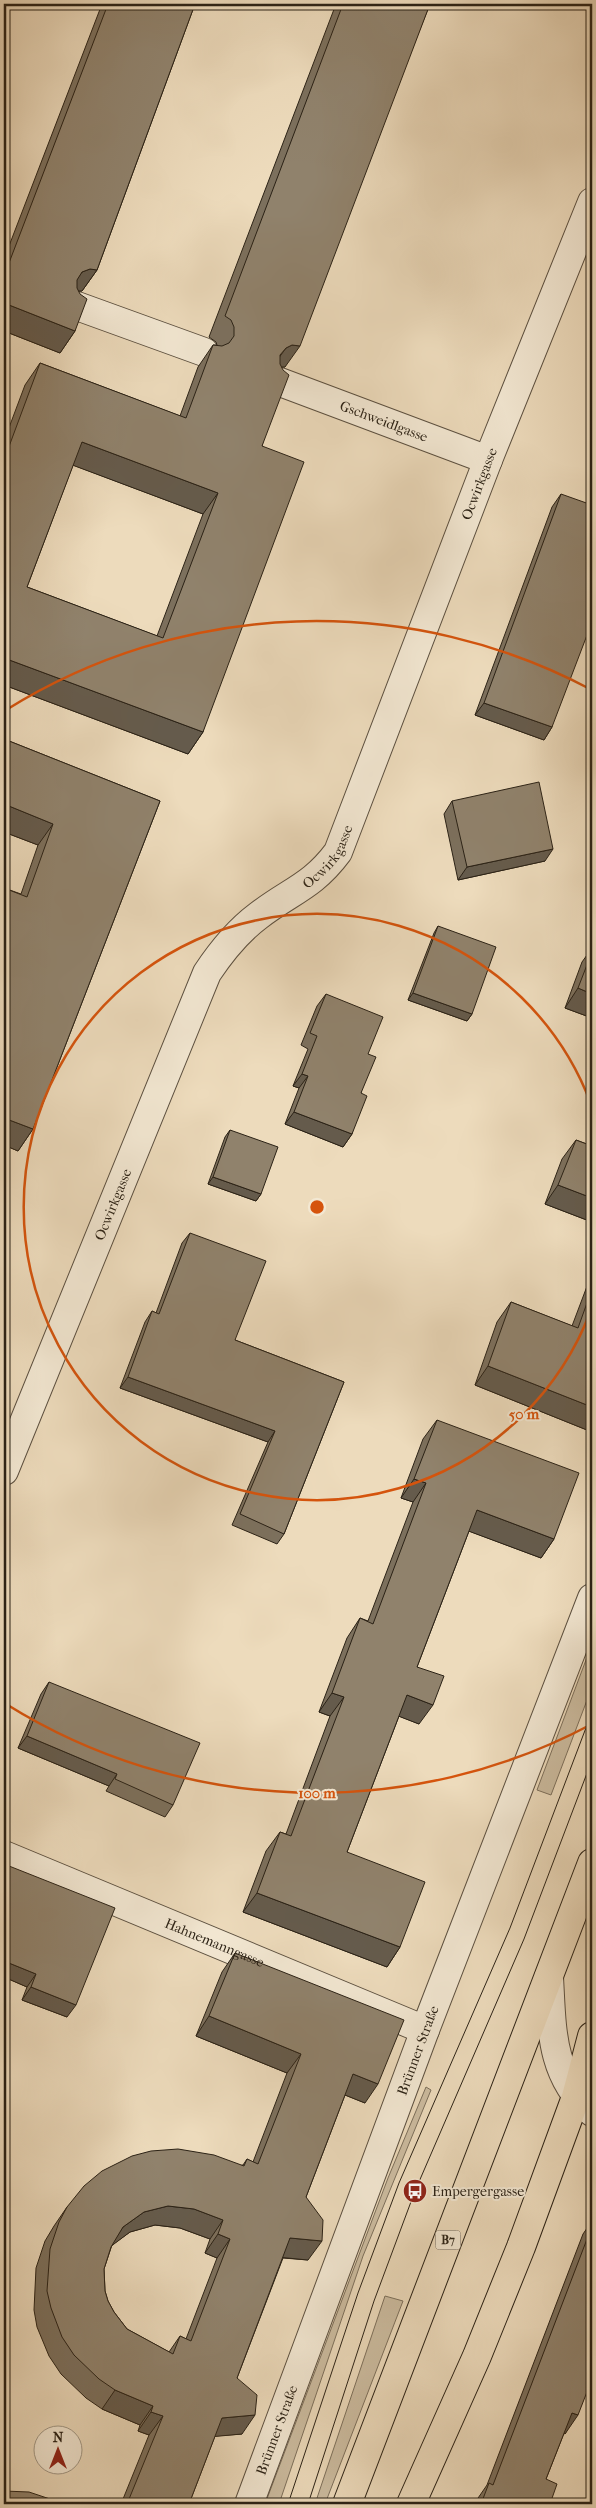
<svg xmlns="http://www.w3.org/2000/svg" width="596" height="2508" font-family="'IM FELL French Canon',serif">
<rect width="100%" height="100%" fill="#eddbbc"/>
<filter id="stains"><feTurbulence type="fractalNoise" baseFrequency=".004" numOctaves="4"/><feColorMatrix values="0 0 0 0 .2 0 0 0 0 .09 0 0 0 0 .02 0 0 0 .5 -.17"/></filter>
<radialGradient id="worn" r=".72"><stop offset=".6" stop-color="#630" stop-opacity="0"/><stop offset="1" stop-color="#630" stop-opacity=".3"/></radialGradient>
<g fill="#ccbca0" stroke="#7c6f5b">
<path d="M592,1644V1687L551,1795L537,1790Z"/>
<path d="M426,2087L431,2090L363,2256L279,2504H265L388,2178Z"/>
<path d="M385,2296L403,2301L325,2504H315Z"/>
</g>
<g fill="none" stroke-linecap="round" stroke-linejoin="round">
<g stroke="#5c5040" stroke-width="30">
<g id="street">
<path d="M77,306L204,352"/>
<path id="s1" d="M280,382L488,460"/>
<path id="s2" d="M4,1471L207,973C221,952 238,931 258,916C290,891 312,887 338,852L488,460L592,202"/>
<path id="s3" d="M4,1855L425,2030"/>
<path d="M549,1977C552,2029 550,2075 592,2112"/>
<path id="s4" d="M249,2504L425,2030L592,1598"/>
</g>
</g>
<g stroke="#2b2216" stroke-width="30">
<g id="primary">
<path d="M347,2504L592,1863"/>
<path d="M411,2504L477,2356L521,2247L576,2097L592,2036"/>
</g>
</g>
<use href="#street" stroke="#f3e8d3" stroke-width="28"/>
<use href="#primary" stroke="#eddbbc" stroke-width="28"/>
<g stroke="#2b2216" stroke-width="1">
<path d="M288,2504L358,2293L399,2183L510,1928L592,1712"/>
<path d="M308,2504L374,2301L415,2191L524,1939L592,1760"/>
</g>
</g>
<g fill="#7c705d" stroke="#2b2216" fill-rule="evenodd">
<path d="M102,4H195L97,270L82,291H78L75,331L60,353L4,331V259Z"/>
<path d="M336,4H430L285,367H281L262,446L203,732L188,754L4,685V441L25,385L40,363L180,416L198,367L213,345H217L216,342L209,337ZM73,465L203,514L157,636L27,587Z"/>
<path d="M561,494L552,727L544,740L475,715L552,507Z"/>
<path d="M4,739L160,801L33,1129L18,1151L4,1145V888L21,894L38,845L4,832Z"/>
<path d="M452,801L545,861L458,880L444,814Z"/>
<path d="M438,926L472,1014L467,1021L408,1000L434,933Z"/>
<path d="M592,948V1018L565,1008L582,962Z"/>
<path d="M326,994L368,1054L361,1093L352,1134L343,1147L285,1124L299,1088L293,1086L308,1049L301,1045L317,1006Z"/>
<path d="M230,1130L261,1194L256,1201L208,1184L225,1137Z"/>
<path d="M576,1140L592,1146V1222L545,1204L562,1159Z"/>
<path d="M190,1233L235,1340L344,1382L284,1534L277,1544L232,1525L268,1442L120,1388L145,1322L152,1311L156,1313L182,1243Z"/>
<path d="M592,1273V1432L475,1385L497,1322L511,1302L572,1326Z"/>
<path d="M437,1420L554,1539L541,1558L469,1531L417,1667L419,1724L399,1716L347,1852L400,1947L387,1967L243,1912L266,1851L280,1832L286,1834L330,1716L319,1712L347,1638L360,1618L368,1621L413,1502L401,1498L423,1439Z"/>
<path d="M49,1682L173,1805L165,1817L106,1791L109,1786L18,1748L41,1694Z"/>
<path d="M4,1864L67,2017L22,2000L27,1987L4,1977Z"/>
<path d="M235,1953L365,2103L345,2095L306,2197L308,2260L283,2258L237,2378L242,2434L215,2436L189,2504H121L149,2435L138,2431L140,2425L102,2409L86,2398L61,2374L49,2356L37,2327L34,2310L36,2268L45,2241L54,2226L67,2207L243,2165L247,2159L253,2162L287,2073L196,2036L222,1972ZM155,2225L180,2228L210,2239L205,2253L217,2258L186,2339L180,2336L169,2352L127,2329L114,2312L108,2301L105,2291L104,2269L112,2245L130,2232Z"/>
<path d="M592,2221V2379L565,2434L564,2433L546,2479L550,2504H475L476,2501L487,2485L583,2234Z"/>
</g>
<g fill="#655b4c" stroke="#2b2216">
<path d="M90,269L97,270L82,291H75L67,294L82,272Z"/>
<path d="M4,303L75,331L60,353L4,331Z"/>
<path d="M292,345L300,346L285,367H277L265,377L286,348Z"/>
<path d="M82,442L218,493L203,514L67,463Z"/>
<path d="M4,658L203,732L188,754L4,685Z"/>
<path d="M484,703L552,727L544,740L475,715Z"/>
<path d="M4,804L53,824L38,845L4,832Z"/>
<path d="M553,849L545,861L458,880L467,867Z"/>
<path d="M578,988L592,994V1018L565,1008Z"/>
<path d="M413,993L472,1014L467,1021L408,1000Z"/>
<path d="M302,1074L308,1076L299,1088L293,1086Z"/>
<path d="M294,1112L352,1134L343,1147L285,1124Z"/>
<path d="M4,1118L33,1129L18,1151L4,1145Z"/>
<path d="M213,1177L261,1194L256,1201L208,1184Z"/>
<path d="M558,1185L592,1198V1222L545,1204Z"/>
<path d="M488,1366L592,1407V1432L475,1385Z"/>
<path d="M128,1377L275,1431L268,1442L120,1388Z"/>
<path d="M414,1479L426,1483L413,1502L401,1498Z"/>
<path d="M477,1510L554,1539L541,1558L463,1529Z"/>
<path d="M332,1693L344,1697L330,1716L319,1712Z"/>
<path d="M407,1695L433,1705L419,1724L393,1714Z"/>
<path d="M27,1736L117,1774L109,1786L18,1748Z"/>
<path d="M257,1893L400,1947L387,1967L243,1912Z"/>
<path d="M4,1961L36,1974L27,1987L4,1977Z"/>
<path d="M31,1987L76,2005L67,2017L22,2000Z"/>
<path d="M209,2016L301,2054L287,2073L196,2036Z"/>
<path d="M353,2074L378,2084L365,2103L340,2093Z"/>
<path d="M168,2206L194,2209L223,2220L210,2239L180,2228L155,2225L130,2232L110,2247L123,2227L144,2212Z"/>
<path d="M218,2234L230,2239L217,2258L205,2253Z"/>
<path d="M290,2238L322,2241L308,2260L277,2257Z"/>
<path d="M115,2390L153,2406L140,2425L102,2409Z"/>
<path d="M151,2412L163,2416L149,2435L138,2431Z"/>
<path d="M572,2413L578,2415L565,2434L559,2431Z"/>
<path d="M255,2415L242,2434L209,2437L222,2418Z"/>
</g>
<g fill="#90826c" stroke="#2b2216" fill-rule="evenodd">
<path d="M108,4H195L97,270L90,269L82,272L77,280V288L80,294L87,299L75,331L4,303V276Z"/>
<path d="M343,4H430L300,346L292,345L286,348L280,355V364L283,370L289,375L262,446L304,462L203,732L4,658V460L40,363L186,418L213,345L222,346L229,343L234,336V327L231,320L225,316ZM82,442L218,493L163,638L27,587Z"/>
<path d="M561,494L592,505V622L552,727L484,703Z"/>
<path d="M4,739L160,801L33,1129L4,1118V961L5,958H4V888L27,897L53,824L4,804Z"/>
<path d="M539,782L553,849L467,867L452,801Z"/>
<path d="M438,926L496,947L472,1014L413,993Z"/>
<path d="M592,952V994L578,988Z"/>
<path d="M326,994L383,1017L368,1054L376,1057L361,1093L367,1096L352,1134L294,1112L308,1076L302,1074L317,1036L310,1033Z"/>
<path d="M230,1130L278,1147L261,1194L213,1177Z"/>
<path d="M576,1140L592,1146V1198L558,1185Z"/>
<path d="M190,1233L266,1261L235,1340L344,1382L284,1534L240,1514L275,1431L128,1377L152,1311L159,1314Z"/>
<path d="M592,1289V1407L488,1366L511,1302L578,1328Z"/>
<path d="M437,1420L579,1473L554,1539L477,1510L417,1667L444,1676L433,1705L407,1695L347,1852L425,1882L400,1947L257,1893L280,1832L291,1836L344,1697L332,1693L360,1618L373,1624L426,1483L414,1479Z"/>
<path d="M49,1682L200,1743L173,1805L115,1779L117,1774L27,1736Z"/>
<path d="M4,1864L115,1908L76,2005L31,1987L36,1974L4,1961Z"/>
<path d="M235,1953L404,2020L378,2084L353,2074L306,2197L323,2220L322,2241L290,2238L237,2378L257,2395L255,2415L222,2418L189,2504H127L163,2416L151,2412L153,2406L115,2390L99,2379L74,2355L62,2337L51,2308L47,2291L50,2249L59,2222L67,2207L84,2186L102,2171L132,2156L151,2151L178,2149L214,2155L244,2166L247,2159L258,2164L301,2054L209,2016ZM168,2206L194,2209L223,2220L218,2234L230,2239L191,2341L180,2336L173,2354L127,2329L114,2312L108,2301L105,2291L104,2269L111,2247L123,2227L144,2212Z"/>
<path d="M592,2226V2379L578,2415L572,2413L546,2479L557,2484L550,2504H481L489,2483L493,2485Z"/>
<path d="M4,2491L29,2492L65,2504H4Z"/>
</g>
<g fill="none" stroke="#d5540d" stroke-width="2.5">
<path d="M591 1310A293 293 0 1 1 591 1104"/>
<path d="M592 1724A586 586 0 0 1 6 1704M6 710A586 586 0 0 1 592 690"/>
</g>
<defs>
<g id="bus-disc" transform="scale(1.25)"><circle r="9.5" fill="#8f2418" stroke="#f3e8d3"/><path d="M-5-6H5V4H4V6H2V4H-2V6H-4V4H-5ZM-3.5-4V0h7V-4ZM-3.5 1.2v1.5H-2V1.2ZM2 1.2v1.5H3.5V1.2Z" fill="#fff"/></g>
</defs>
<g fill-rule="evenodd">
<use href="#bus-disc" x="415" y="2191"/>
</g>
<g text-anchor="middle" stroke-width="4" stroke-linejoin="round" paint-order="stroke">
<rect fill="#f3e8d3" stroke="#675d4f" stroke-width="1" x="435.5" y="2230.5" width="25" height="19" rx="4"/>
<g font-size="12" font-weight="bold" fill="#2b2216">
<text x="448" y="2244">B7</text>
</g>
<g font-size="14" fill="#2b2216" stroke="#f3e8d3">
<text dy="5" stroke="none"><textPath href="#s1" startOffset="111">Gschweidlgasse</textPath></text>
<text dy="5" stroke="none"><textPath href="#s2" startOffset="1112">Ocwirkgasse</textPath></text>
<text dy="5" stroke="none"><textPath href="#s2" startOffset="708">Ocwirkgasse</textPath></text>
<text dy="5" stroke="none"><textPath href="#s2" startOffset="288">Ocwirkgasse</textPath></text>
<text dy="5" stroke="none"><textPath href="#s3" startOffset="228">Hahnemanngasse</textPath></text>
<text dy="5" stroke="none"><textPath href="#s4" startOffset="484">Brünner Straße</textPath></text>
<text dy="5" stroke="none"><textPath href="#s4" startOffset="79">Brünner Straße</textPath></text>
</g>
<g font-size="14" fill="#2b2216" stroke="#f3e8d3" text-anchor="start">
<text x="432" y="2196">Empergergasse</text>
</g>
</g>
<circle cx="317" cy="1207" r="8" fill="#d5540d" stroke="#f3e8d3" stroke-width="2.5"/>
<g font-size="15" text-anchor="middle" font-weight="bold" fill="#d5540d" stroke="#f3e8d3" stroke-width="4" stroke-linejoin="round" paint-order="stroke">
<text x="524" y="1419">50 m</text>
<text x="317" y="1798">100 m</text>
</g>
<rect width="596" height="2508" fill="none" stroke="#eddbbc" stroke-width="20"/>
<rect x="5" y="5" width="586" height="2498" fill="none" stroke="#2b2216" stroke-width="2.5"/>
<rect x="10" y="10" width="576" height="2488" fill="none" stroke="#2b2216"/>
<g transform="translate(58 2450)"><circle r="24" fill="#f3e8d3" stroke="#a39987"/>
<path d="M0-4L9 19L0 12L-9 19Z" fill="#8f2418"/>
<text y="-8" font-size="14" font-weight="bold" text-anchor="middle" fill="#2b2216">N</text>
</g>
<rect width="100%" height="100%" filter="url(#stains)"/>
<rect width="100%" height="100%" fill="url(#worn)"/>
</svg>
